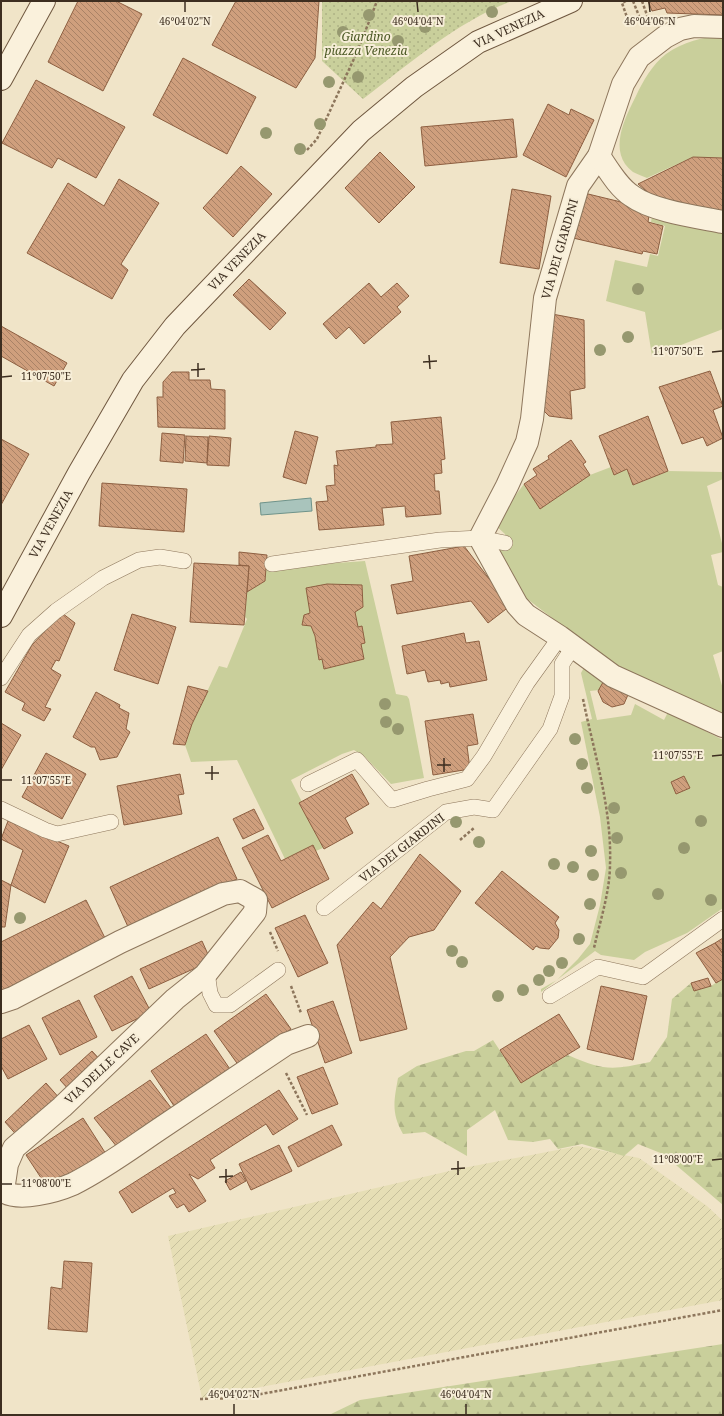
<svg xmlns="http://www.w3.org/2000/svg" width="724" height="1416" font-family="'Noto Serif',serif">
<defs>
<pattern id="farmland-furrows" width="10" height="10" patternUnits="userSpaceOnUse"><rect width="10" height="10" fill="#e6deb5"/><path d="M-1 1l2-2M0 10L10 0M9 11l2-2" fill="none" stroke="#c6bf9b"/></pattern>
<pattern id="grass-dots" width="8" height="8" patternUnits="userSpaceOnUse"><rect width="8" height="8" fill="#c9cf9b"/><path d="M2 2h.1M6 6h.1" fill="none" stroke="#aeb285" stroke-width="1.8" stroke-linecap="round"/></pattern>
<pattern id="forest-firs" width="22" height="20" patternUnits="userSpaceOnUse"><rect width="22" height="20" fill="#c9cf9b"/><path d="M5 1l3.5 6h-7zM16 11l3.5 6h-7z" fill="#aeb285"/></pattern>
<pattern id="building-back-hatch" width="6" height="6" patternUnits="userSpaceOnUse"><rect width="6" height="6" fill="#cf9f7d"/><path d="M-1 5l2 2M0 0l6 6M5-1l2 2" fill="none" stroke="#a98266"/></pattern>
</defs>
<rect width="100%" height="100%" fill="#f0e4c8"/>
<path fill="url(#farmland-furrows)" d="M578,1146L639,1158L707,1206L723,1221V1300L202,1398L168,1236L458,1169Z"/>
<path fill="url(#grass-dots)" d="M322,1H512C458,21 409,64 363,99L322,61Z"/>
<g fill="url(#forest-firs)">
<path d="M723,978V1205L663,1154L638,1144L624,1156L582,1144L558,1149L550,1139L533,1142L508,1140L495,1110L467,1130V1156L425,1132L403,1134C391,1113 394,1101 398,1078L417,1066L466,1051H474L493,1040L521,1083L568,1055C604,1071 612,1070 650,1062L667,1037L672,999L691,983L694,991L711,986Z"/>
<path d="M723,1344V1415H329L360,1400Z"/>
</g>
<g fill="#c9cf9b">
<path d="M723,35V158L693,157L647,178C642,176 637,174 633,172C607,152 625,118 636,96C643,81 652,65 666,54C683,42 703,37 723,35Z"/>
<path d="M653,211L723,232V329L652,356L645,312L606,301L615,260L647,267L650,254L658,256L665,226L651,222Z"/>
<path d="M611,467L614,474L627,469L634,485L668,471L723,472V479L707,486L723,547V552L711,555L718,585L723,587V651L713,655L723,689V713L676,696L621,668L577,637L526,598L493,556L505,547V534L494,524L524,484L542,507L590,475Z"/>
<path d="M365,561L396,694L407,696L409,699L424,778L391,784L365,757L354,750L342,754L291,780L302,802L299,804L325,847L316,851L285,859L237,760L191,762L185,745L192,724L219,666L227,668L247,619L245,617L247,592L265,581L266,568Z"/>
<path d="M586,664L606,677L599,690L590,691L597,720L631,715L635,704L664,720L668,712L723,740V908L687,933L645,952L634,960L601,955L595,951L541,992V989L557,980L578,959L590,944L600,905L606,868L600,817L581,722L592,719L581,673Z"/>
</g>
<path fill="#a9c4bc" stroke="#6f938a" d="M311,498L312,511L261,515L260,503Z"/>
<g fill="url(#building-back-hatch)" stroke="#8d5f41">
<path d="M78,1H116L142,14L103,91L48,62Z"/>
<path d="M236,1H319L315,58L296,88L212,45Z"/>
<path d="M648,1H723V15L667,13L665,8L652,11Z"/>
<path d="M183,58L256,97L227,154L153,115Z"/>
<path d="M36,80L125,127L96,178L58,158L52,168L2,143Z"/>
<path d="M548,104L569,115L571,109L594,120L566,177L523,155Z"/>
<path d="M513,119L517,157L425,166L421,127Z"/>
<path d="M380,152L415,187L379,223L345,188Z"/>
<path d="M693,157L723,158V211L701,214L660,203L638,184Z"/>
<path d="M241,166L272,194L233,237L203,208Z"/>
<path d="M119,179L159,203L121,264L128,270L112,299L27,253L68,183L104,206Z"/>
<path d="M512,189L551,196L539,269L500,263Z"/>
<path d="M584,193L650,209L648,222L663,226L657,254L643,251L642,254L573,238Z"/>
<path d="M249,279L286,313L270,330L233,295Z"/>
<path d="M369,283L381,297L397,283L409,296L397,307L401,312L364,344L349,327L336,339L323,324Z"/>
<path d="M552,314L584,320L585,388L570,391L572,419L549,416L544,411Z"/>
<path d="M1,326L67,363L54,386L1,356Z"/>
<path d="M710,371L723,406L713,410L723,438L707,446L703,437L682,444L659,387Z"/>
<path d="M172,372H189V380H210L211,389L225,390V429L158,427L157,397H163V382Z"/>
<path d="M648,416L668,471L633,485L627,469L614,475L599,436Z"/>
<path d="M441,417L445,459L441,460L442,473L434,474L435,491H439L441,514L406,517L405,506L382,508L384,525L319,530L316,502L328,501L326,486L335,485L334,465L338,466L336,451L376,447V445L393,444L391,422Z"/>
<path d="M295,431L318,437L306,484L283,477Z"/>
<path d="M162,433L185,435L183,463L160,461Z"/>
<path d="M186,436L208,437L207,463L185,461Z"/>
<path d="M209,436L231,438L229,466L207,465Z"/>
<path d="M1,439L29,454L1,505Z"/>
<path d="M571,440L586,462L583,464L590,475L540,509L524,484L537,475L533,469L549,459L548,456Z"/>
<path d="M102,483L187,489L184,532L99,526Z"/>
<path d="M464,546L510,606L488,623L471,601L397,614L391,585L413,581L409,556Z"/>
<path d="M239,552L267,555L265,581L247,592L249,566L239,565Z"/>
<path d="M194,563L249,566L244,625L190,622Z"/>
<path d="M327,584L362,585L363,607L355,612L358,627L362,626L365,643L361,644L364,659L324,669L322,659L319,660L315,636L311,626L302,625L304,615L310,613L306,588Z"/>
<path d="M62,613L75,623L59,661L56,660L51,669L61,675L45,707L51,709L44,721L22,710L25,703L5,692L32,645Z"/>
<path d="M132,614L176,627L158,684L114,670Z"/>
<path d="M464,633L466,643L479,641L487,680L450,687L449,682L441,684L440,680L428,682L425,670L407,674L402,646Z"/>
<path d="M606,677L630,690L624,704L612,707L603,702L598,691Z"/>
<path d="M188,686L208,691L192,724L185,745L173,744Z"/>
<path d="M96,692L120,705L119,708L129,713L126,729L130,732L117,757L100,760L95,747H91L73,737Z"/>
<path d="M473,714L478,744L467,746L470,769L433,775L425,721Z"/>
<path d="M1,723L21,735L1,770Z"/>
<path d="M46,753L86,774L62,819L22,797Z"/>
<path d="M180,774L184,794L178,795L182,814L124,825L117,786Z"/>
<path d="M352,774L369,804L345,818L353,833L324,849L299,803Z"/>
<path d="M684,776L690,788L676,794L671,782Z"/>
<path d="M254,809L264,829L243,839L233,819Z"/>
<path d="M8,821L69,846L45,903L11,885L23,850L1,839Z"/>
<path d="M268,835L281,861L313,845L329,879L272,908L242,848Z"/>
<path d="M218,837L237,879L129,929L110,887Z"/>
<path d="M420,854L461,891L434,930L409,937L390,957L407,1029L360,1041L337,945L373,902L381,909Z"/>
<path d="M502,871L559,917L555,923L559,930L558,938L549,949L540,948L536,946L533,950L475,903Z"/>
<path d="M1,880L11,885L5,927H1Z"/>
<path d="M86,900L107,942L1,995V942Z"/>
<path d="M305,915L328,963L298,977L275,928Z"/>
<path d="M723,938V954L715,943Z"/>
<path d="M202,941L211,961L149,989L140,969Z"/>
<path d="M715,943L723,954V979L716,983L696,953Z"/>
<path d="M132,976L151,1012L112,1031L94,996Z"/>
<path d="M708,978L711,986L694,991L691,983Z"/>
<path d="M601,986L647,996L633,1060L587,1049Z"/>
<path d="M266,994L291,1029L239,1066L214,1031Z"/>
<path d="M79,1000L97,1037L60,1055L42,1018Z"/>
<path d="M333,1001L352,1053L325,1063L307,1010Z"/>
<path d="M559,1014L580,1047L521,1083L500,1050Z"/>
<path d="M29,1025L47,1059L8,1079L1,1066V1039Z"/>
<path d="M206,1034L234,1075L178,1112L151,1071Z"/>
<path d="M92,1051L103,1063L70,1091L60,1080Z"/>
<path d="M323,1067L338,1104L312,1114L297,1077Z"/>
<path d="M150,1080L178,1117L121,1152L94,1118Z"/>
<path d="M46,1083L61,1100L20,1139L5,1122Z"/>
<path d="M279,1090L298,1119L273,1135L266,1124L210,1160L215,1168L198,1179L189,1174L206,1201L189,1212L184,1204L177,1208L169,1196L176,1193L173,1188L132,1213L119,1192Z"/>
<path d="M83,1118L106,1154L49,1190L26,1155Z"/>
<path d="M332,1125L342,1145L298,1167L288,1147Z"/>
<path d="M279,1145L292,1171L251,1190L239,1164Z"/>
<path d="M241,1172L246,1181L230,1190L225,1181Z"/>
<path d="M64,1261L92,1263L87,1332L48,1329L51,1287L62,1289Z"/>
</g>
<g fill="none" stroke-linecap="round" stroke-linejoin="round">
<g stroke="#8d765c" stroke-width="16">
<g id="service">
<path d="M272,564L440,540L480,538L505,543"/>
<path d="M1,678L29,635L56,611L103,578L139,560L160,557L184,561"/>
<path d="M308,784L357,760L392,800L428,789L467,779L484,756L527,683L560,637"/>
<path d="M1,809L45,830L57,834L111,822"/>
<path d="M324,908L446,812L474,807L493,810L550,729L562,696V664L573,647"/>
<path d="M207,972L210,993L216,1005H230L278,970"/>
<path d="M550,996L598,967L643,977L723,919"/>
</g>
</g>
<g stroke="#8d765c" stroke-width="24">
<g id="minor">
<path d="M723,27L694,26L680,29L665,37L639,57L623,84L599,156L578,186L545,298L532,419L527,442L507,486L480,538L517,605L526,615L560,637L613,676L723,726"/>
<path d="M599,156C608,169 618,187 632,196C652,211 698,217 723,222"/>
<path d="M1,1002L13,998L120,942L223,894L240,891L256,900L255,912L205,975L175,999L62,1107L14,1148L7,1164L3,1191C18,1202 57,1191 73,1184C103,1169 130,1149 158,1130C200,1102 243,1073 286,1044L308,1036"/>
</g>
</g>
<g stroke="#6f573f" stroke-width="24">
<g id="secondary">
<path d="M1,79L44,1"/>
<path d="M1,616L79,473L133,380L175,326L361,131L414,87L478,42L571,1"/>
</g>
</g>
<g stroke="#8d765c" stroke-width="2.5" stroke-dasharray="3 2" stroke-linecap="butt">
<path d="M626,1L622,3L630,26"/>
<path d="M633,1L641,21L646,19"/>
<path d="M642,1L648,18"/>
<path d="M307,150L317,139L358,50L377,1"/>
<path d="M583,699C594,753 612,808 610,864C610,892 600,921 594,948"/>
<path d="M460,840L474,828"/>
<path d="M270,932L278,951"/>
<path d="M291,986L301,1013"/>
<path d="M286,1073L307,1115"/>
<path d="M200,1399L239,1398L723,1310"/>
</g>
<use href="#service" stroke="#faf1dc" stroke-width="15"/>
<use href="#minor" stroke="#faf1dc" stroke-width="22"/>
<use href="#secondary" stroke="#faf1dc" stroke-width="22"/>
</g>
<g fill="#96986f">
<circle cx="492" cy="12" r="6"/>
<circle cx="369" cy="15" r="6"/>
<circle cx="425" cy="27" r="6"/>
<circle cx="343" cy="32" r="6"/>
<circle cx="398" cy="41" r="6"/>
<circle cx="358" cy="77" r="6"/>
<circle cx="329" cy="82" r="6"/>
<circle cx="320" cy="124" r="6"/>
<circle cx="266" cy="133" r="6"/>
<circle cx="300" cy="149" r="6"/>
<circle cx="638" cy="289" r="6"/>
<circle cx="628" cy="337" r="6"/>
<circle cx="600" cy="350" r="6"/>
<circle cx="385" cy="704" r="6"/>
<circle cx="386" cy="722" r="6"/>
<circle cx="398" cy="729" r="6"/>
<circle cx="575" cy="739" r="6"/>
<circle cx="582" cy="764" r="6"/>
<circle cx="587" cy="788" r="6"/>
<circle cx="614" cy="808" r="6"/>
<circle cx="701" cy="821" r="6"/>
<circle cx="456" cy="822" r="6"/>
<circle cx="617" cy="838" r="6"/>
<circle cx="479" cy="842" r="6"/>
<circle cx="684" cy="848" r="6"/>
<circle cx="591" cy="851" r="6"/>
<circle cx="554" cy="864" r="6"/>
<circle cx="573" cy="867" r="6"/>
<circle cx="621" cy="873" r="6"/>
<circle cx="593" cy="875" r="6"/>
<circle cx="658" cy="894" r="6"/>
<circle cx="711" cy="900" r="6"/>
<circle cx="590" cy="904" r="6"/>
<circle cx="20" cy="918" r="6"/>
<circle cx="579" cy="939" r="6"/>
<circle cx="452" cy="951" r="6"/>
<circle cx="462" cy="962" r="6"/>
<circle cx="562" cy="963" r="6"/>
<circle cx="549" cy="971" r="6"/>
<circle cx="539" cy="980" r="6"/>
<circle cx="523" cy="990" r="6"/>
<circle cx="498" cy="996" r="6"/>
</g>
<path fill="none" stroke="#3d2e20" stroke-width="1.5" d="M185,2V12M417,2L418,12M649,2L650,12M712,352L722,351M429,355L430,369M423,362L437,361M198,363V377M191,370L205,369M2,377L12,376M712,756L722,755M444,758V772M437,765H451M212,766V780M205,773H219M2,780H12M712,1160L722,1159M458,1161V1175M226,1169V1183M451,1169L465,1168M219,1177L233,1176M2,1184H12M234,1404V1414M466,1404V1414"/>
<g text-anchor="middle" stroke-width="4" stroke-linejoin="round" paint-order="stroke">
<g font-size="12" fill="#3d2e20" stroke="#f7eed8">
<text transform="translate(509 29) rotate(-25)" y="4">VIA VENEZIA</text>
<text transform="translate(560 249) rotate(-74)" y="4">VIA DEI GIARDINI</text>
<text transform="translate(237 261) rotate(-46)" y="4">VIA VENEZIA</text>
<text transform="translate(51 524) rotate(-61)" y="4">VIA VENEZIA</text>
<text transform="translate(402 848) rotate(-38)" y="4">VIA DEI GIARDINI</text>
<text transform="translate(102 1069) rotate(-43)" y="4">VIA DELLE CAVE</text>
</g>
<g font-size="12" font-style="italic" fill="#4d5a26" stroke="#f7eed8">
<text x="366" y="41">Giardino<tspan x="366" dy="14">piazza Venezia</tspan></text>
</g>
</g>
<g font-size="10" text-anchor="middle" fill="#3d2e20" stroke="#f7eed8" stroke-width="4" stroke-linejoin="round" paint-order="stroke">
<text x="185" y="25">46°04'02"N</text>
<text x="418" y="25">46°04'04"N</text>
<text x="650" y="25">46°04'06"N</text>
<text x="678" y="355">11°07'50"E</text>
<text x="46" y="380">11°07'50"E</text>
<text x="678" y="759">11°07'55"E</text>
<text x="46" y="784">11°07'55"E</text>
<text x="678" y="1163">11°08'00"E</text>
<text x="46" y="1187">11°08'00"E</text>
<text x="234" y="1398">46°04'02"N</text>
<text x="466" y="1398">46°04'04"N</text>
</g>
<rect width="724" height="1416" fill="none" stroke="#3d2e20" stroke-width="4"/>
</svg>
